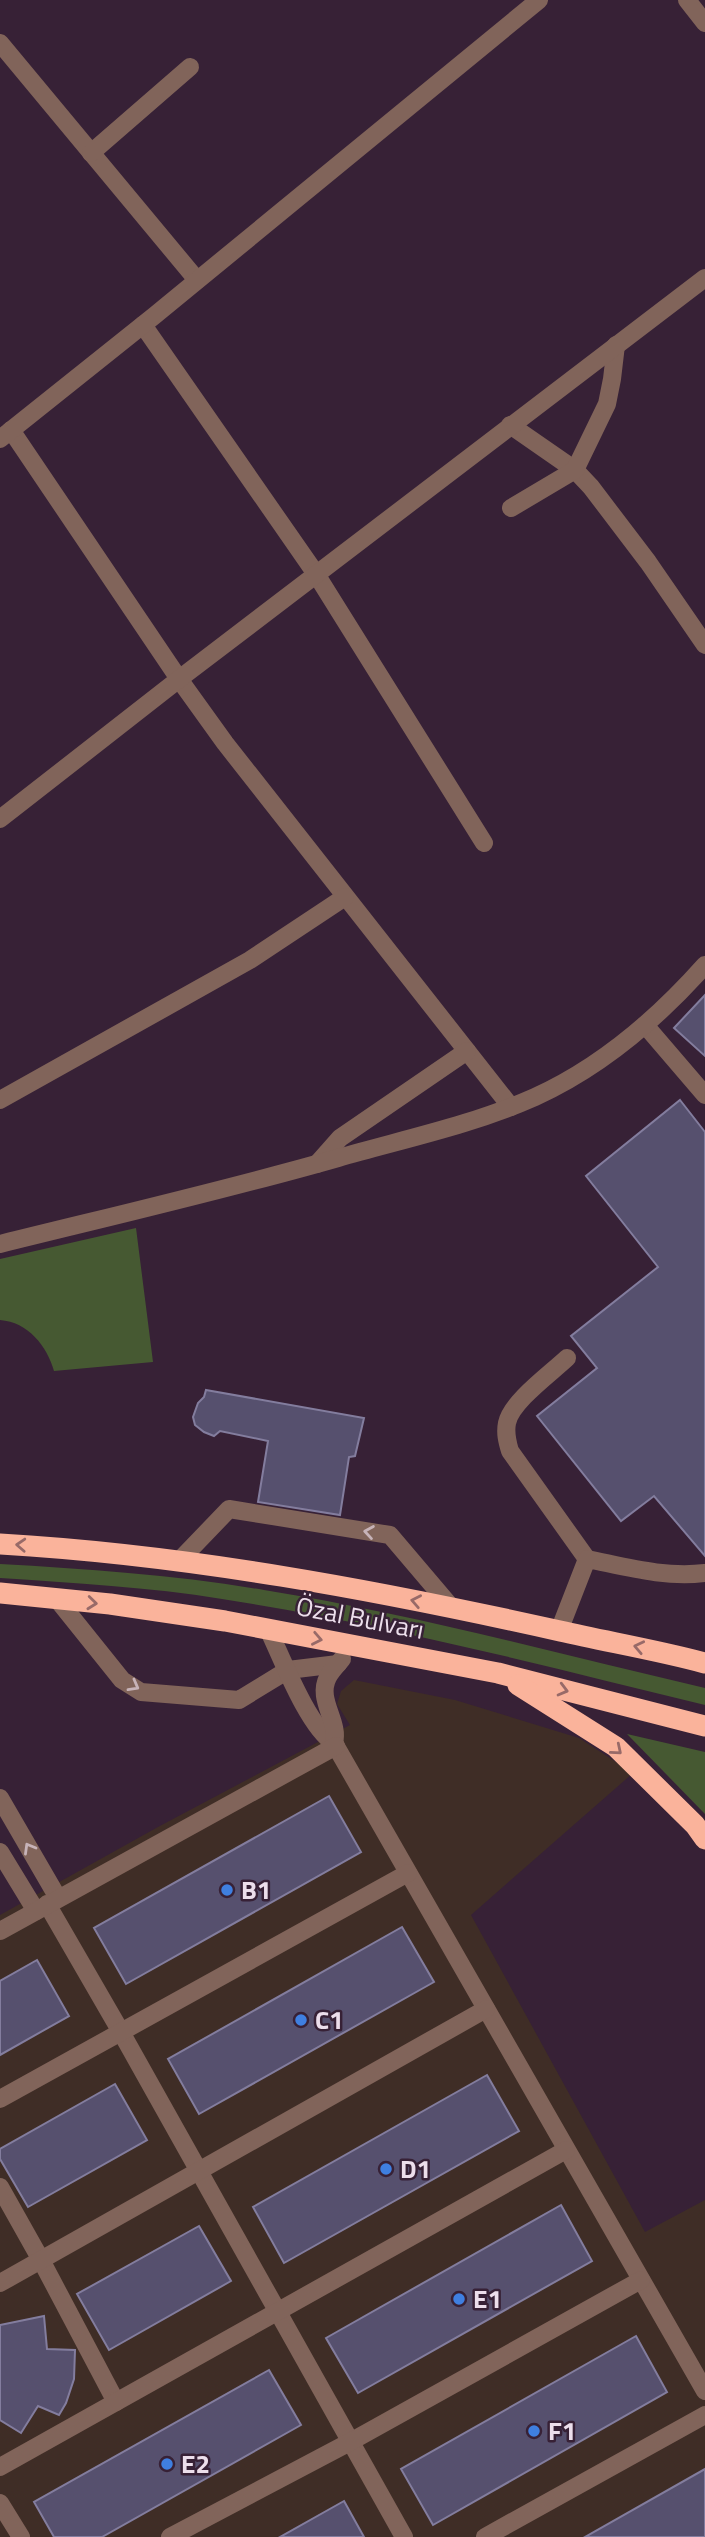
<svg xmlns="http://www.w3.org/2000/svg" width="705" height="2537" font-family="'Titillium Web',sans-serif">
<rect width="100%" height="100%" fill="#372136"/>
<path fill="#3f2d26" d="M354,1680L455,1700L579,1738L633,1773L471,1915L645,2232L705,2200V2537H0V1915L158,1827L350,1725L337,1704L341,1691Z"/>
<g fill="#465932">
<path d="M136,1228L153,1362L54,1371C47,1346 28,1322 0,1320V1259Z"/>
<path d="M0,1564C88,1569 177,1575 264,1590C413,1614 559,1654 705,1688V1705C545,1666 385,1624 222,1599C149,1587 74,1583 0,1578Z"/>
<path d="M627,1734L705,1752V1814Z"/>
</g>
<g fill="#56506e" stroke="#837d9e" stroke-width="2">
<path d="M705,995V1056L674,1028Z"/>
<path d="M680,1100L705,1132V1556L654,1496L621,1521L537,1416L597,1368L571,1336L658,1267L586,1176Z"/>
<path d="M206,1390L364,1418L355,1456L349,1457L340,1515L258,1502L268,1441L220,1431L214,1436L204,1432L195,1425L193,1417L198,1403L204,1397Z"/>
<path d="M329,1796L361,1852L126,1984L94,1928Z"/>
<path d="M402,1927L434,1982L199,2114L168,2059Z"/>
<path d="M37,1960L69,2016L0,2055V1981Z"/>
<path d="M487,2075L519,2131L284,2263L253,2207Z"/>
<path d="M115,2084L147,2140L28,2207L0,2159V2149Z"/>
<path d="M561,2205L592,2261L358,2393L326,2338Z"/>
<path d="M199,2226L231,2281L109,2350L77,2294Z"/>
<path d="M44,2316L47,2349L75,2350L74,2379L66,2403L59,2415L38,2406L21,2433L0,2420V2325Z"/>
<path d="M636,2336L667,2392L433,2525L401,2469Z"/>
<path d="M269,2370L301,2425L102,2537H54L34,2502Z"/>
<path d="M705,2469V2537H585Z"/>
<path d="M344,2501L364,2537H280Z"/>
</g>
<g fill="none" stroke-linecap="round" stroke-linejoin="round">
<g stroke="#81645a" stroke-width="18">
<path d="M687,0L705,23"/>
<path d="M0,43L197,280"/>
<path d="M91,153L190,67"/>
<path d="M143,325L316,574L484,843"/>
<path d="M510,425L575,470L591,487L648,562L705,645"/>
<path d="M11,430L179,679L225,743L511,1107"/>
<path d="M0,439L154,316L539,0"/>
<path d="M511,508L575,470L607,404L612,379L616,345"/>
<path d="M0,819L183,676L705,278"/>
<path d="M645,1025L705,1095"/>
<path d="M0,1100L250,960L345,897"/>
<path d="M317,1164L340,1138L467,1051"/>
<path d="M0,1244C113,1216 226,1190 338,1158C404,1139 472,1125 535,1097C601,1067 657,1019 705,965"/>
<path d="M567,1358C550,1374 511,1402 507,1423C505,1433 507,1441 510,1451L587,1559"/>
<path d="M180,1560L229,1509L390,1535L452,1608"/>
<path d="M57,1599L122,1680L141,1692L239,1700L288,1670L338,1664"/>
<path d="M268,1629C282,1658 308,1727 334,1743L705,2391"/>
<path d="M559,1631L587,1559C627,1567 665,1578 705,1573"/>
<path d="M334,1743C340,1721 316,1700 328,1677C331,1671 337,1665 342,1659"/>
<path d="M0,1798L58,1898"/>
<path d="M0,1852L36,1911"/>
<path d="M47,1904L121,2032L404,2537"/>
<path d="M0,1931L336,1746"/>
<path d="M0,2099L408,1873"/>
<path d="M0,2187L41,2260L116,2402"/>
<path d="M0,2283L486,2009"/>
<path d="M0,2467L566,2150"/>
<path d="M0,2503L21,2537"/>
<path d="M170,2537L350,2442L641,2280"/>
<path d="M485,2537L705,2415"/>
</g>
<g stroke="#fab39b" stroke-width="21">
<path d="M0,1544C189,1555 376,1590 560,1631C608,1642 657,1650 705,1663"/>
<path d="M0,1593L110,1604L225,1621L498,1673L705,1726"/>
<path d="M518,1685L616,1747L695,1825L705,1839"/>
</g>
</g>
<defs><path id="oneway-chevron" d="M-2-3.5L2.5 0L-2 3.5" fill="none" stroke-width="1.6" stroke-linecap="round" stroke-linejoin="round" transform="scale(1.75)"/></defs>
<g stroke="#c7b3b8">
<use href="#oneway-chevron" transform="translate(369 1532) rotate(-171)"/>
<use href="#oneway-chevron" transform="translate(134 1686) rotate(29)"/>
<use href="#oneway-chevron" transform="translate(29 1848) rotate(-120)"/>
</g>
<g stroke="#986a68">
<use href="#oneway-chevron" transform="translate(21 1545) rotate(-177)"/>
<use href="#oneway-chevron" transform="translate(416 1601) rotate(-169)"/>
<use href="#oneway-chevron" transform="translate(92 1603) rotate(6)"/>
<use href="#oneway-chevron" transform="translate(317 1639) rotate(11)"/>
<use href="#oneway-chevron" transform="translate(639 1647) rotate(-168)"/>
<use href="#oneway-chevron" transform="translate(563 1690) rotate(15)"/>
<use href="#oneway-chevron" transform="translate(617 1750) rotate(40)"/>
</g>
<g fill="#3f7fe0" stroke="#372136" stroke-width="2.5">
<circle cx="227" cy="1890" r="7"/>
<circle cx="301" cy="2020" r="7"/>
<circle cx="386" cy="2169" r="7"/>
<circle cx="459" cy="2299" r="7"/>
<circle cx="534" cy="2431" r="7"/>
<circle cx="167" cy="2464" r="7"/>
</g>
<g text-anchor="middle" stroke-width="5" stroke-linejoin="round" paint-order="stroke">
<g font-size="26" fill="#ecdeeb" stroke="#372136">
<text transform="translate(360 1618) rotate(11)" y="9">Özal Bulvarı</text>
</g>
<g font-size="26" font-weight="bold" fill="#ecdeeb" stroke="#372136" text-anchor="start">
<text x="241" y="1899">B1</text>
<text x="315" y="2029">C1</text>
<text x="400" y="2178">D1</text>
<text x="473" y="2308">E1</text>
<text x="548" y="2440">F1</text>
<text x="181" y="2473">E2</text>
</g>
</g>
</svg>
